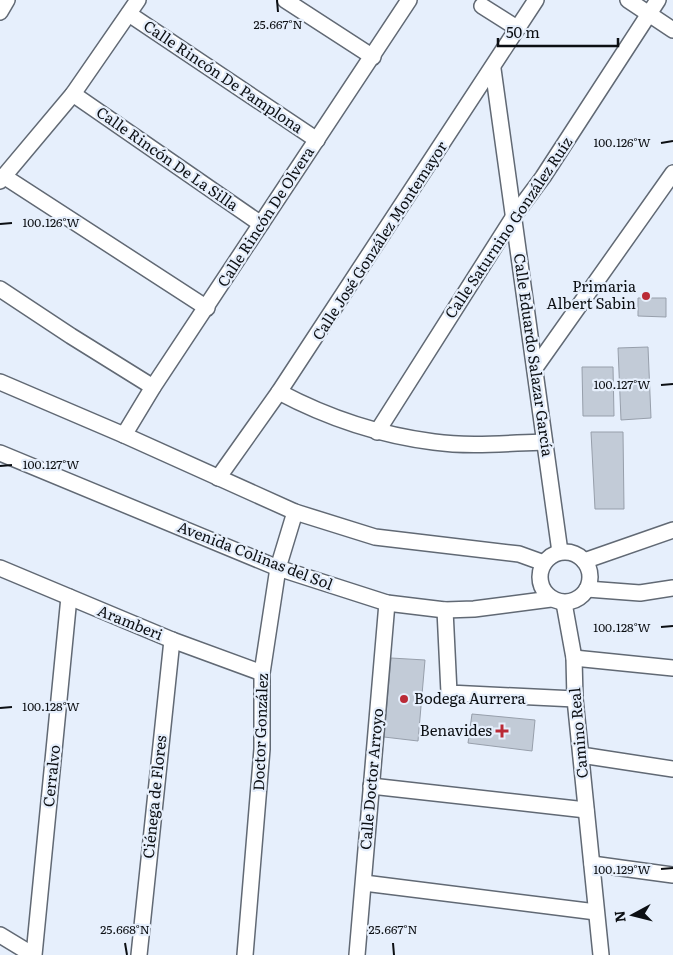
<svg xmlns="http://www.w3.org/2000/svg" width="673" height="955" font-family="Literata,serif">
<rect width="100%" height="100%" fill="#e6effc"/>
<g fill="#c2cbd7" stroke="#979fab">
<path d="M638,298H666V317L638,316Z"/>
<path d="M648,347L651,418L621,420L618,348Z"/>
<path d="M582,367H613L614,416H583Z"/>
<path d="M591,432H623L624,509H595Z"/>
<path d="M391,658L425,660L418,741L384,737Z"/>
<path d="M472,714L535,720L532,751L468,743Z"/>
</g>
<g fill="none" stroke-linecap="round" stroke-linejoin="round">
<g stroke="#616974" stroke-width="18">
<g id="street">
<path d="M285,0L373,57"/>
<path d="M628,0L673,30"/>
<path d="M482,6L517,28"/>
<path d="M0,12L7,0"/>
<path d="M129,14L317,140"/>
<path d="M493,69L560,552"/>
<path d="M73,94L261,224"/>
<path d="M5,177L207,308"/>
<path d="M0,181L73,94L138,0"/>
<path d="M0,289L71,336L153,387"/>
<path d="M535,368L673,173"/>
<path d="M0,382L124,435L295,512L375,537L519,554L544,563"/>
<path d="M279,392C328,418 379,435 434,442C470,447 508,443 544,442"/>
<path d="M377,432L514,216L543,177L658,0"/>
<path d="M124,435L153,387L409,0"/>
<path d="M0,453L278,568L387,603L445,610L474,609L551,599"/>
<path d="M218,478L279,392L536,0"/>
<circle cx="565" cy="577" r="25"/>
<path d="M584,561L673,530"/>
<path d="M0,568L172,640L262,673"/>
<path d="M587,589L640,593L673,588"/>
<path d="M564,603L574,658L575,699L601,955"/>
<path d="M445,610L449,693L575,699"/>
<path d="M574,658L673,668"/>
<path d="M581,755L673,769"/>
<path d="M371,786L586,810"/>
<path d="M592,864L673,875"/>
<path d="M364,883L596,912"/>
<path d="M0,935L33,955"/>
<path d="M34,955L69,597"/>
<path d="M139,955L172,640"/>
<path d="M245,955L262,749V673L278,568L295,512"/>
<path d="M357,955L387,603"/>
</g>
</g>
<use href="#street" stroke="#fff" stroke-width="15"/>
</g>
<path fill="none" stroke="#0c0f13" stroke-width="2" d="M277,0L278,12M661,143L673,141M0,224L12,223M661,385L673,384M0,466L12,465M661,627L673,626M0,708L12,707M661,869L673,868M125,943L127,955M393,943L394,955"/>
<g fill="#ba2a36" stroke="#e6effc" stroke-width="2">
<circle cx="646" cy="296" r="5"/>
<circle cx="404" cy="699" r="5"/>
<path d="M499.5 723.5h5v5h5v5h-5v5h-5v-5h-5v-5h5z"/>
</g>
<g text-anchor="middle" stroke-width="4.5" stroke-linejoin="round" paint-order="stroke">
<g font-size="15" fill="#0c0f13" stroke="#e6effc">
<text transform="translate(223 77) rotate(34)" y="5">Calle Rincón De Pamplona</text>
<text transform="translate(167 159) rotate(35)" y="5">Calle Rincón De La Silla</text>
<text transform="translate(266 217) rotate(-57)" y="5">Calle Rincón De Olvera</text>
<text transform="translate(509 228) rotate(-56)" y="5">Calle Saturnino González Ruíz</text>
<text transform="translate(380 241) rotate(-57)" y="5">Calle José González Montemayor</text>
<text transform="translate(533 355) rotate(82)" y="5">Calle Eduardo Salazar García</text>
<text transform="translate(255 556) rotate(21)" y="5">Avenida Colinas del Sol</text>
<text transform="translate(130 623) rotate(22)" y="5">Aramberi</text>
<text transform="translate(261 732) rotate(-88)" y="5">Doctor González</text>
<text transform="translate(579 733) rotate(-95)" y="5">Camino Real</text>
<text transform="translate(52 776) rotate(-84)" y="5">Cerralvo</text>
<text transform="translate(372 779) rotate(-85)" y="5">Calle Doctor Arroyo</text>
<text transform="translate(155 797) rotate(-84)" y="5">Ciénega de Flores</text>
</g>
<g font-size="15" fill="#0c0f13" stroke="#e6effc" text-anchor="end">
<text x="636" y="292">Primaria<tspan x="636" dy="17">Albert Sabin</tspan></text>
<text x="414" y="704" text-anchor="start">Bodega Aurrera</text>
<text x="492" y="736">Benavides</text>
</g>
</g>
<g font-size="12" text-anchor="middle" fill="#0c0f13" stroke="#e6effc" stroke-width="4.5" stroke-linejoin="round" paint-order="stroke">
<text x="278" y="29">25.667°N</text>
<text x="622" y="147">100.126°W</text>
<text x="51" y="227">100.126°W</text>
<text x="622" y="389">100.127°W</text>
<text x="51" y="469">100.127°W</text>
<text x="622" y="632">100.128°W</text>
<text x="51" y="711">100.128°W</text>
<text x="622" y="874">100.129°W</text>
<text x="125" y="934">25.668°N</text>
<text x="393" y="934">25.667°N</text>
</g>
<g transform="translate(633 915) rotate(263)" stroke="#e6effc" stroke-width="4" paint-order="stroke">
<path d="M0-4L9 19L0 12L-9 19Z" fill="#0c0f13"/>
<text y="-8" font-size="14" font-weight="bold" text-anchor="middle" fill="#0c0f13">N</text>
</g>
<path d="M498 38v8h120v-8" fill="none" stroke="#0c0f13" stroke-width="2.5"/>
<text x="506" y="38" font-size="15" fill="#0c0f13" stroke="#e6effc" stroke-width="4" paint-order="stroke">50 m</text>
</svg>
